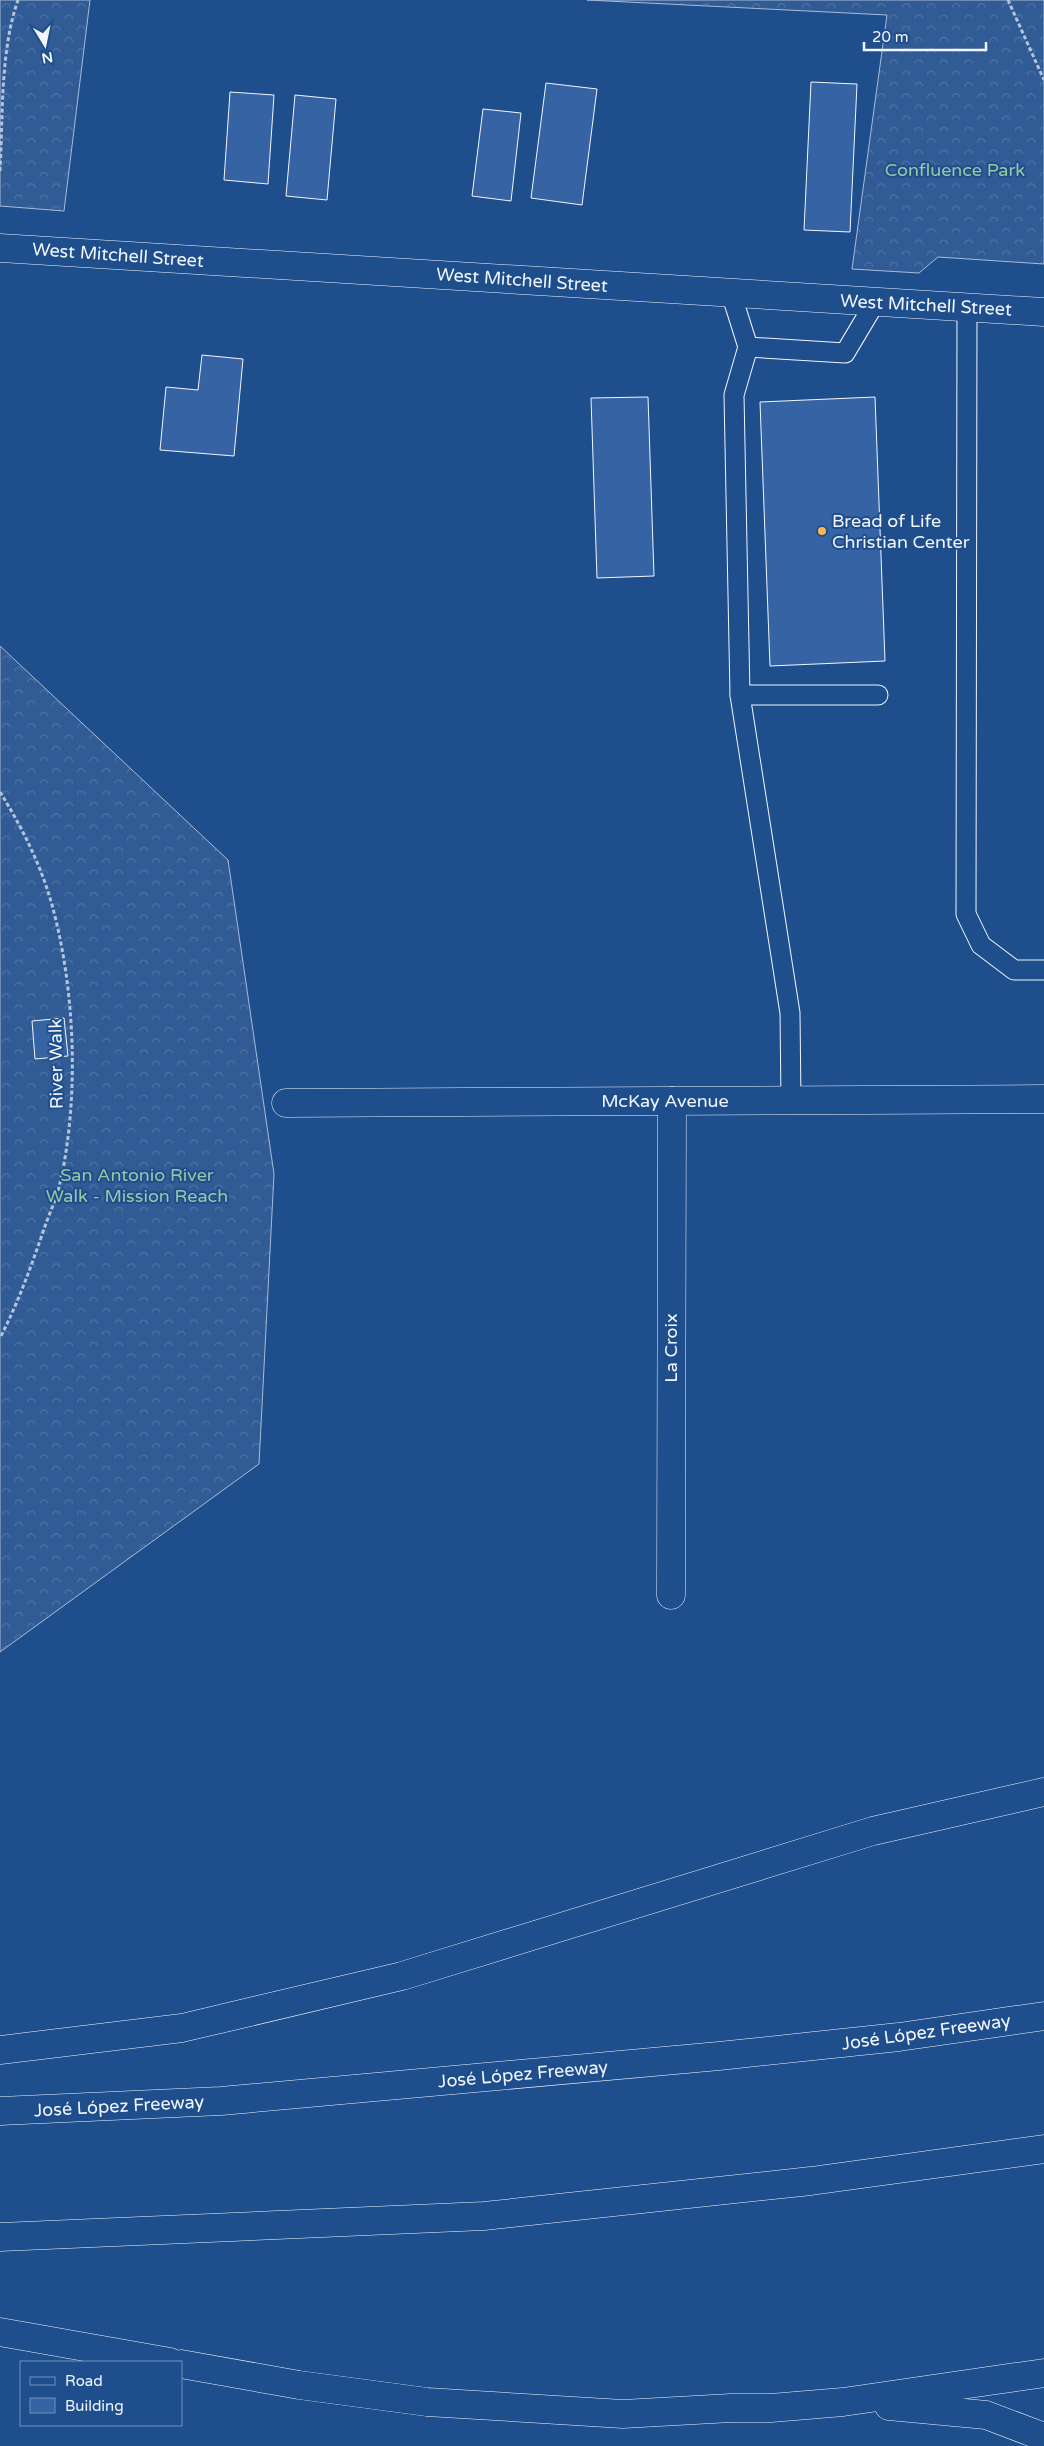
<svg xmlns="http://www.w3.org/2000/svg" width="1044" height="2446" font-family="'Varela Round',sans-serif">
<defs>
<pattern id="forest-crowns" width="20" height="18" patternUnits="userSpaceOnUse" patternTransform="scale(1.25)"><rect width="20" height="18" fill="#305b95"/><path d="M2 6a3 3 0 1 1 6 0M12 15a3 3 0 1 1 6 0" fill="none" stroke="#4e73a5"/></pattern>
</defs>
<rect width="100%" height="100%" fill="#1f4e8c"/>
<g fill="url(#forest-crowns)" stroke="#a8bbd7">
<path d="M0,0H90L64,211L0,206Z"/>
<path d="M587,0H1044V264L938,257L919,273L852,269L887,15Z"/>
<path d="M0,646L228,860L274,1174L259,1464L0,1652Z"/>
</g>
<g fill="#3563a3" stroke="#f2f6ff">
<path d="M811,82L857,84L850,232L804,230Z"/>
<path d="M546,83L597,89L582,205L531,198Z"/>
<path d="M230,92L274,95L268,184L224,180Z"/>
<path d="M295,95L336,99L327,200L286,196Z"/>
<path d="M483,109L521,113L511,201L472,196Z"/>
<path d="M202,355L243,359L234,456L160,450L166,387L198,390Z"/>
<path d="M648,397L654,576L597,578L591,398Z"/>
<path d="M875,397L885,661L770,666L760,402Z"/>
<path d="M64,1018L68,1056L35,1059L32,1021Z"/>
</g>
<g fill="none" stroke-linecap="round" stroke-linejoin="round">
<g stroke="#f2f6ff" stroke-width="21">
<g id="lane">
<path d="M731,293L748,347L845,353L876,301"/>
<path d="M967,307L966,914L981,945L1014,970H1044"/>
<path d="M748,347L734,395L740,695L790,1013L791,1101"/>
<path d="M740,695H878"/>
</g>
</g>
<g stroke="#f2f6ff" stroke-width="29">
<g id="street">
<path d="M286,1103L1044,1099"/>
<path d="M671,1595L672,1101"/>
</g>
</g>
<g stroke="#f2f6ff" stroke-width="29">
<path id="secondary" d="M0,248L1044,312"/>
</g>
<g stroke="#f2f6ff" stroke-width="29">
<g id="highway">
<path d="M0,2050L182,2028L402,1976L873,1831L1044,1792"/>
<path d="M0,2111L221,2101L719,2056L899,2037L1044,2016"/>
<path d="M0,2237L484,2216L811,2181L1044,2149"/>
<path d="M0,2332L170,2362"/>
<path d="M181,2364L299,2385L427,2402L623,2414L731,2408H771L843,2402L1044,2373"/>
<path d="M889,2406L986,2415L1044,2437"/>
</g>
</g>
<g stroke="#b3c4dc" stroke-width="3" stroke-dasharray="4 2.5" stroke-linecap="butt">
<path d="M1008,0L1044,80"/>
<path d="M0,171C3,117 0,51 18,0"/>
<path d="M0,792C20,824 39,861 50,898C75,983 80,1096 60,1183C57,1198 49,1214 44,1229C31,1267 18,1303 0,1338"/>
</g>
<use href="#lane" stroke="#1f4e8c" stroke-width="19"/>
<use href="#street" stroke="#1f4e8c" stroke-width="28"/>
<use href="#secondary" stroke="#1f4e8c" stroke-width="28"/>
<use href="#highway" stroke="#1f4e8c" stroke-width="28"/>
</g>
<circle fill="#ffb74d" stroke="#1f4e8c" stroke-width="2" cx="822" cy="531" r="5"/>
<g text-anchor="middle" stroke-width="4" stroke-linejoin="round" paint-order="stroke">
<g font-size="18" fill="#97c8a6" stroke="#1f4e8c">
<text x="955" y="176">Confluence Park</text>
<text x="137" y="1181">San Antonio River<tspan x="137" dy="21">Walk - Mission Reach</tspan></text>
</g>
<g font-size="18" fill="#f2f6ff" stroke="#1f4e8c">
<text transform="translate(118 255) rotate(4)" y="6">West Mitchell Street</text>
<text transform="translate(522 280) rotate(4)" y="6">West Mitchell Street</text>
<text transform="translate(926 305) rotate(3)" y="6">West Mitchell Street</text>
<text transform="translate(56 1064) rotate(-91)" y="6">River Walk</text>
<text x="665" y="1107">McKay Avenue</text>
<text transform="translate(671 1348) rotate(-90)" y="6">La Croix</text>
<text transform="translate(926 2032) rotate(-8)" y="6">José López Freeway</text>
<text transform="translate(523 2074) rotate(-5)" y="6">José López Freeway</text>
<text transform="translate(119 2106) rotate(-3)" y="6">José López Freeway</text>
</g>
<g font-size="18" fill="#f2f6ff" stroke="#1f4e8c" text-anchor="start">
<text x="832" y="527">Bread of Life<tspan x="832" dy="21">Christian Center</tspan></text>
</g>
</g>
<rect x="20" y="2361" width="162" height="65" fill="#1f4e8c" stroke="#7391ba"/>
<rect x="30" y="2377" width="25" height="8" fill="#1f4e8c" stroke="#7391ba"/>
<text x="65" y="2386" font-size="15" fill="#f2f6ff">Road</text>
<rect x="30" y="2398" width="25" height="15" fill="#3563a3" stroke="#7391ba"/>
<text x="65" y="2411" font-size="15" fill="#f2f6ff">Building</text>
<g transform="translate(45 45) rotate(170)" stroke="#1f4e8c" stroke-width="4" paint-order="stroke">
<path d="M0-4L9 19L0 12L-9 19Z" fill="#f2f6ff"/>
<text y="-8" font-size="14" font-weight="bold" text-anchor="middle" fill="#f2f6ff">N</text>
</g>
<path d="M864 42v8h122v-8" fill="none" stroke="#f2f6ff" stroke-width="2.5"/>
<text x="872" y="42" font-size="15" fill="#f2f6ff" stroke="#1f4e8c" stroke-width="4" paint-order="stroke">20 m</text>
</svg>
